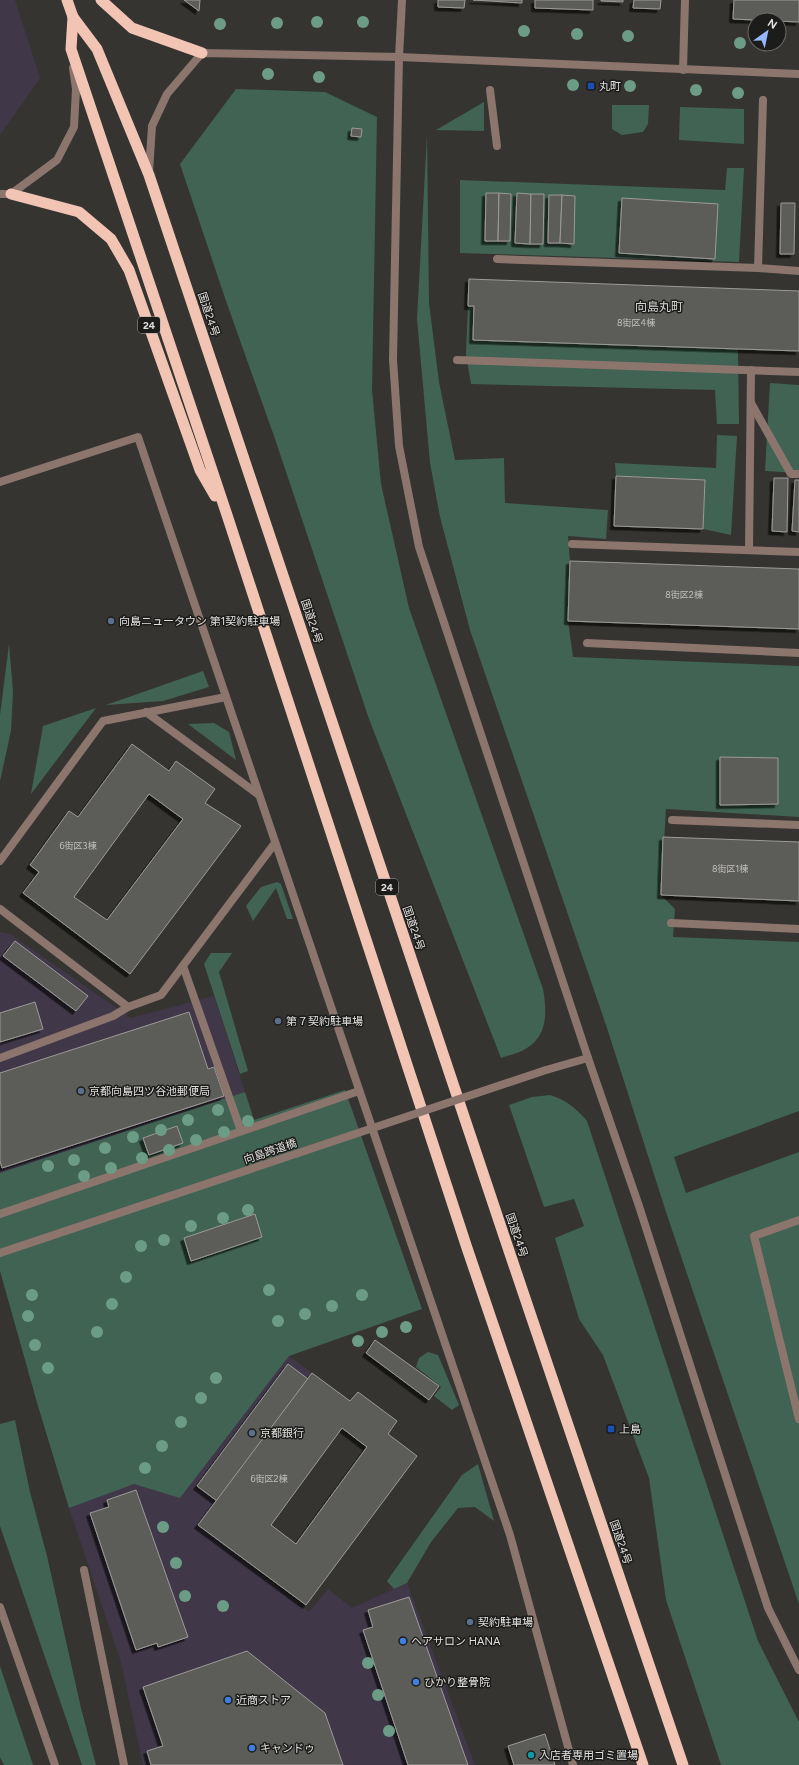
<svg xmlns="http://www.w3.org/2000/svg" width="799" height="1765" font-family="Figtree,'Noto Sans JP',sans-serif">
<defs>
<filter id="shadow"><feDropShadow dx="-3.5" dy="3.5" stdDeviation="0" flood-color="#0009"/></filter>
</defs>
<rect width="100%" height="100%" fill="#353431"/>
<g fill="#403849">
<path d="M0,0H15L40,78L0,135Z"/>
<path d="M0,932L10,934L131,1018L214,996L254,1120L345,1090L422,1309L289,1356L312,1373L199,1525L309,1612L328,1589L352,1608L407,1583L475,1765H143L121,1662L69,1508L38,1406L0,1271Z"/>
</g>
<g fill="#406353">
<path d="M236,89L325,92L377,117L372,390L381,484L409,608L543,989C547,1011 548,1035 527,1048C520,1053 509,1055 501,1058L369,719L274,436L226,301L180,164Z"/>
<path d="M484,102V131L435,130H436Z"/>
<path d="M612,105H649L648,124L643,132L622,135L612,129Z"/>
<path d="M680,107L744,109V144L679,140Z"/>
<path d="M427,135L429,303L439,382L455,460L504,458L505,503L608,510L606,539L568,536L570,561L568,621L573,657L799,666V817L666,809L661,895L675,909L673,937L799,942V1111L674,1157L686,1193L799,1152V1604L667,1215L606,1025L470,630L440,517L430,463L417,319Z"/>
<path d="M727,168H744L739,262L460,253V180L725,190Z"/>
<path d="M468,306H474L473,340L738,349L739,424H717L715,390L471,384L466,354Z"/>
<path d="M770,383L799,385V473L765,471Z"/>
<path d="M717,435L737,436L731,535L703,529L705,480L616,476L615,463L716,468Z"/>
<path d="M9,644L13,691L11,731L0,781V715Z"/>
<path d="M203,671L209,687L163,701L106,705Z"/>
<path d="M96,708L31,794L43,726Z"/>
<path d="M214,723L229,732L236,760L188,724Z"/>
<path d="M277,882L281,884L293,919H287L276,888L253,921L246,906L261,887Z"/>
<path d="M211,953H232L219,972L248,1071L240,1074L204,964Z"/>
<path d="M345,1090L422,1309L289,1356L180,1498L134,1484L69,1508L38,1406L0,1271V1173L245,1092L254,1120Z"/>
<path d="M550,1095C566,1100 576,1108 587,1121L758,1641L799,1722V1765H721L666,1600L649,1478L603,1355L579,1319L555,1238L584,1226L574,1199L544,1207L509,1105L532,1097Z"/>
<path d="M428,1352L438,1355L459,1405L452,1410L434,1396L441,1387L416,1367L419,1358Z"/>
<path d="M15,1420L30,1492L47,1556L81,1708L96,1765H82L0,1526V1424Z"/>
<path d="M478,1464L494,1521L475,1507L458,1508L431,1542L407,1583L394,1589L387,1581L462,1475Z"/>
<path d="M0,1666L33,1765H4L0,1757Z"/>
</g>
<g fill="#5c5b58" stroke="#9d9b98" fill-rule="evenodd" filter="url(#shadow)">
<path d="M184,0H200L199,11Z"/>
<path d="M438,0H465L464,8L438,7Z"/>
<path d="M473,0H522V3Z"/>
<path d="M535,0H593V10L535,8Z"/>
<path d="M601,0H623V2L601,1Z"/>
<path d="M634,0H661L660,9L633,8Z"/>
<path d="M734,0H799V22L733,19Z"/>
<path d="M352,128L362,129L361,137L351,136Z"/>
<path d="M486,193H499L498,241H485Z"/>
<path d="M499,193L511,194L510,241H498Z"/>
<path d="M517,193L531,194L530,244L515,243Z"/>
<path d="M531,194H544L543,244H530Z"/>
<path d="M549,195H562L560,243H548Z"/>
<path d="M562,195L575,196L574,244L560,243Z"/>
<path d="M622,198L718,204L715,259L619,253Z"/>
<path d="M781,203H795L794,254H780Z"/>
<path d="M469,279L799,291V351L473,340L474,306H468Z"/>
<path d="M616,476L705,480L703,529L614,526Z"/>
<path d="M774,478H788L787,532L772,531Z"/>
<path d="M795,480H799V532L792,531Z"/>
<path d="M570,561L799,569V629L568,621Z"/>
<path d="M132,744L169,771L176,761L215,789L205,803L241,826L130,974L23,893L39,872L30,865L69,811L78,817ZM149,794L183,819L107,920L74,897Z"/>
<path d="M720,757L778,758V804L720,805Z"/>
<path d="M663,837L799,842V901L661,895Z"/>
<path d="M15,941L88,996L76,1011L3,956Z"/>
<path d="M35,1002L43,1029L0,1042V1013Z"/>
<path d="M189,1012L208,1069L214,1067L224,1096L2,1168L0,1161V1073Z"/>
<path d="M177,1126L183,1143L149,1155L143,1138Z"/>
<path d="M255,1214L262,1237L191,1261L184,1238Z"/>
<path d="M375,1340L439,1386L429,1400L366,1353Z"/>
<path d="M288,1364L308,1379L217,1501L197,1486Z"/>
<path d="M312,1373L350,1401L358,1392L397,1421L388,1434L417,1456L306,1605L198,1525ZM342,1428L367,1447L296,1544L271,1525Z"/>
<path d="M136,1490L188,1637L158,1647L157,1643L136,1650L90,1513L109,1507L107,1500Z"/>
<path d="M409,1597L468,1765H408L363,1630L373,1627L368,1610Z"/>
<path d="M247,1651L325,1713L343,1765H151L147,1751L163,1746L143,1687Z"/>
<path d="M545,1734L555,1765H514L508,1746Z"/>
</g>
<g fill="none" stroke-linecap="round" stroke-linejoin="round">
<g stroke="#8c756d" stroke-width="8">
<path d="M490,90L497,146"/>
<path d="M497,259L758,268L799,271"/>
<path d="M758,268L763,100"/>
<path d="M457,360L799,372"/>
<path d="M751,403L791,474H799"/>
<path d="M572,544L799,552"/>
<path d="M749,550L751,370"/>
<path d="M587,643L799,653"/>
<path d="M146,712L259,795"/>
<path d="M672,820L799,825"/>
<path d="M0,861L103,721L226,697"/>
<path d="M0,909L128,1007L161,995L275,843"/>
<path d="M671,923L799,929"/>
<path d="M183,966L241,1131"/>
<path d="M0,1058L113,1016L128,1007"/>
<path d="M0,1214L359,1091"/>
<path d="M799,1220L754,1236L799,1419"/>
</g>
<g stroke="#8c756d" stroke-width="8">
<path d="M399,57L402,0"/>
<path d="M683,70L685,0"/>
<path d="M0,482L138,437L510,1535L573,1765"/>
<path d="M84,1570L124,1765"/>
</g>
<g stroke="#8c756d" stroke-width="8">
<path d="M399,57L393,360L399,446L419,547L588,1058L639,1206L768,1608L799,1670"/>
<path d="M149,172L152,126L167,94L202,53L399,57L799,74"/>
<path d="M0,194H11L57,160L74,127L76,89L73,68"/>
<path d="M546,1070L588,1058"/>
<path d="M0,1607L55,1765"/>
</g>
<g stroke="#f2c4b4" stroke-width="11">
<path d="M67,0L73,17L97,49L149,175L504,1236L683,1765"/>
<path d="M101,0L132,28L202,53"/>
<path d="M73,17L71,49L227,515L467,1248L643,1765"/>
<path d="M11,194L79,212L111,239L129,270L200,470L215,496"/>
</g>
<path stroke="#8c756d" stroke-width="8" d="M0,1253L546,1070"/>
</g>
<g fill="#6d9c86">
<circle cx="317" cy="22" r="6"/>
<circle cx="363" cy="22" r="6"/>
<circle cx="277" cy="23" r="6"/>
<circle cx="220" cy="24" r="6"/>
<circle cx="524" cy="31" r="6"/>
<circle cx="577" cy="34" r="6"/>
<circle cx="628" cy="36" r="6"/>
<circle cx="740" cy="43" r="6"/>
<circle cx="268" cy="74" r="6"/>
<circle cx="319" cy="77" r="6"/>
<circle cx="573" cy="85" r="6"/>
<circle cx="630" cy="86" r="6"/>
<circle cx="696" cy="90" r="6"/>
<circle cx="738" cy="93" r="6"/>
<circle cx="218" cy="1110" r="6"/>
<circle cx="188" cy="1120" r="6"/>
<circle cx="248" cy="1121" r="6"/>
<circle cx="161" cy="1130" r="6"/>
<circle cx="224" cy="1132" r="6"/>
<circle cx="133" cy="1137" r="6"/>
<circle cx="196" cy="1140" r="6"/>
<circle cx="105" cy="1148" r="6"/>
<circle cx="169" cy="1150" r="6"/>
<circle cx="142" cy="1158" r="6"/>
<circle cx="74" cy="1160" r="6"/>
<circle cx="48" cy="1166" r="6"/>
<circle cx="111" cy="1168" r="6"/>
<circle cx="84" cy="1176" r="6"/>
<circle cx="248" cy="1210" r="6"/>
<circle cx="223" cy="1218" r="6"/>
<circle cx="191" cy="1226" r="6"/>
<circle cx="164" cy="1240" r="6"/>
<circle cx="141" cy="1246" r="6"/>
<circle cx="126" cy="1277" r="6"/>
<circle cx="269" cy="1290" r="6"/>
<circle cx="32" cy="1295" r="6"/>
<circle cx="362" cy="1295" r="6"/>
<circle cx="112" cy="1304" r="6"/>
<circle cx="332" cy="1306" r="6"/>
<circle cx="305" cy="1314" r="6"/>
<circle cx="28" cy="1316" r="6"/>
<circle cx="278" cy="1321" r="6"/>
<circle cx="406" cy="1327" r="6"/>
<circle cx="97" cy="1332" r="6"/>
<circle cx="382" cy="1332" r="6"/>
<circle cx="358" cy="1341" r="6"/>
<circle cx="35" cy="1345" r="6"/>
<circle cx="48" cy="1368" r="6"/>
<circle cx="216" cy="1378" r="6"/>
<circle cx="201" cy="1398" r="6"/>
<circle cx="181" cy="1422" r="6"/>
<circle cx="162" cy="1446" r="6"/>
<circle cx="145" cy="1468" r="6"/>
<circle cx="163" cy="1527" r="6"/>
<circle cx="176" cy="1563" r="6"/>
<circle cx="185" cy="1596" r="6"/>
<circle cx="223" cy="1606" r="6"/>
<circle cx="368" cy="1663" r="6"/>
<circle cx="378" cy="1695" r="6"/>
<circle cx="389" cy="1731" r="6"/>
</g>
<g fill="#1a4fb4" stroke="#1c1c1b" stroke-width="1.5">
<rect x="587" y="82" width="8" height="8" rx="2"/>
<rect x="607" y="1425" width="8" height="8" rx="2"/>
</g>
<g fill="#5c6f8a" stroke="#1c1c1b" stroke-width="1.5">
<circle cx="111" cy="621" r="4"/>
<circle cx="278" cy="1021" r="4"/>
<circle cx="81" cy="1091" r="4"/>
<circle cx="252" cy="1433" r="4"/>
<circle cx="470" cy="1622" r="4"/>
</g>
<g fill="#3f7fe0" stroke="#1c1c1b" stroke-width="1.5">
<circle cx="403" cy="1641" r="4"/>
<circle cx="416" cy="1682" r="4"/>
<circle cx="228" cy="1700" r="4"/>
<circle cx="252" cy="1748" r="4"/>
</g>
<circle fill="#0f9aa8" stroke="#1c1c1b" stroke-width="1.5" cx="531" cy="1755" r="4"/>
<g text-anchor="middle" stroke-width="3" stroke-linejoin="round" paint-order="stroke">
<g font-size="9" fill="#c0bfbc">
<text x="636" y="326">8街区4棟</text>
<text x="684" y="598">8街区2棟</text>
<text x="78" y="849">6街区3棟</text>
<text x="730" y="872">8街区1棟</text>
<text x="269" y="1482">6街区2棟</text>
</g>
<g fill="#1c1c1b" stroke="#a6a5a4" stroke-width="1">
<rect x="138" y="317" width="22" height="16" rx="3"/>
<rect x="376" y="879" width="22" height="16" rx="3"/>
</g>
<g font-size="10" font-weight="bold" fill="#e1e0de">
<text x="149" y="329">24</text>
<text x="387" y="891">24</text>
</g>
<g font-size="11" fill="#e1e0de" stroke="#1c1c1b" text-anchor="start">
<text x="599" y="90">丸町</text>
<text x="119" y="625">向島ニュータウン 第1契約駐車場</text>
<text x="286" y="1025">第７契約駐車場</text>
<text x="89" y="1095">京都向島四ツ谷池郵便局</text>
<text x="619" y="1433">上島</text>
<text x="260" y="1437">京都銀行</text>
<text x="478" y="1626">契約駐車場</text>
<text x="411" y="1645">ヘアサロン HANA</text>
<text x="424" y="1686">ひかり整骨院</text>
<text x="236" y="1704">近商ストア</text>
<text x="260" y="1752">キャンドゥ</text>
<text x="539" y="1759">入店者専用ゴミ置場</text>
</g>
<g font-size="11" fill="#e1e0de" stroke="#1c1c1b">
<text transform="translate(209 314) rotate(72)" y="4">国道24号</text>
<text transform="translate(312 621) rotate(72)" y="4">国道24号</text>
<text transform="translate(414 928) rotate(71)" y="4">国道24号</text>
<text transform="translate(270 1151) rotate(-19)" y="4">向島跨道橋</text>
<text transform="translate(517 1235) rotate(71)" y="4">国道24号</text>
<text transform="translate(621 1542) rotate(71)" y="4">国道24号</text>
</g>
<g font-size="12" fill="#d9d7d4" stroke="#1c1c1b">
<text x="659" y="311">向島丸町</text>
</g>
</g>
<g transform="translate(767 32) rotate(33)"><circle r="19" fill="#1c1c1b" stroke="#6b6a69"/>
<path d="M0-3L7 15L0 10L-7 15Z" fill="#96b6fd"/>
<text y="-6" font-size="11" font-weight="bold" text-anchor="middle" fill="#e1e0de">N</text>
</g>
</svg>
